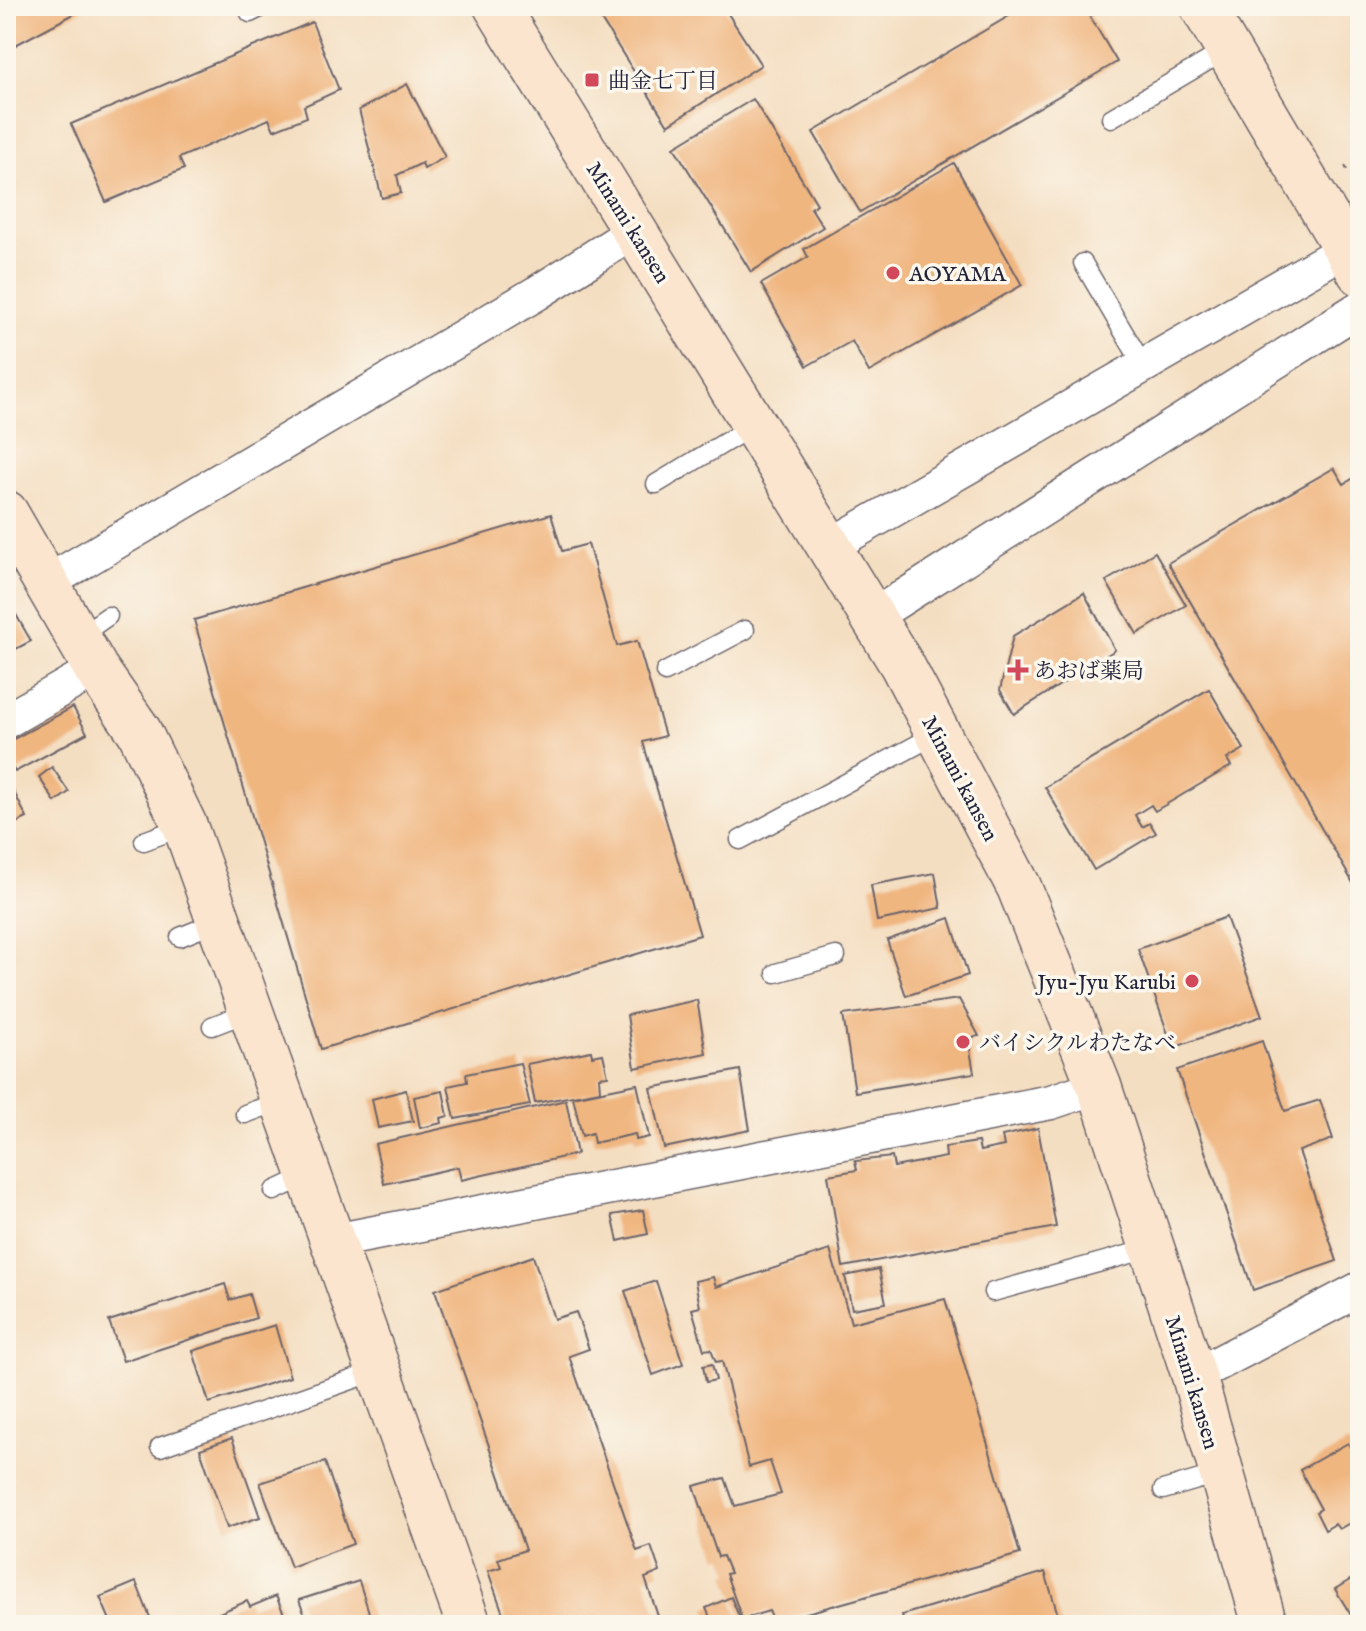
<svg xmlns="http://www.w3.org/2000/svg" width="1366" height="1631" font-family="'IM FELL English','Noto Serif JP',serif">
<rect width="100%" height="100%" fill="#fbf7ec"/>
<filter id="ink" filterUnits="userSpaceOnUse"><feTurbulence type="fractalNoise" baseFrequency=".0125" numOctaves="2"/><feDisplacementMap in="SourceGraphic" scale="16" xChannelSelector="R" yChannelSelector="G"/><feConvolveMatrix kernelMatrix="1 2 1 2 8 2 1 2 1" color-interpolation-filters="sRGB"/></filter>
<filter id="wash" filterUnits="userSpaceOnUse"><feTurbulence type="fractalNoise" baseFrequency=".006" numOctaves="4" result="noise"/><feDisplacementMap in="SourceGraphic" scale="32" xChannelSelector="R" yChannelSelector="G"/><feGaussianBlur stdDeviation="1.8" result="paint"/><feColorMatrix in="noise" values="0 0 0 0 0 0 0 0 0 0 0 0 0 0 0 0 0 1.4 0 .05"/><feComposite in="paint" operator="in"/></filter>
<g filter="url(#wash)">
<rect width="100%" height="100%" fill="#f4dec1"/>
<g id="blocks">
<g fill="#f0b680">
<path d="M6,6H89L6,50Z"/>
<path d="M601,6H723L761,65L668,125L595,10Z"/>
<path d="M1026,6H1084L1117,62L860,212L813,132Z"/>
<path d="M312,22L339,90L304,106L307,117L274,130L269,119L179,158L184,169L106,202L71,124Z"/>
<path d="M407,84L445,157L424,169L422,163L397,175L401,193L382,198L359,110Z"/>
<path d="M753,99L817,204L811,208L823,227L751,272L674,147Z"/>
<path d="M954,163L1022,285L869,372L852,341L807,366L761,284L808,257L804,249Z"/>
<path d="M1334,468L1344,484L1360,474V895L1168,563Z"/>
<path d="M551,514L562,551L588,544L617,646L637,641L665,736L643,742L700,935L321,1049L194,620Z"/>
<path d="M1155,552L1186,605L1137,634L1106,581Z"/>
<path d="M1084,593L1115,650L1014,714L1000,690L1013,636Z"/>
<path d="M10,604L31,641L6,654V607Z"/>
<path d="M1209,689L1244,749L1227,759L1231,766L1155,811L1151,805L1135,815L1142,827L1150,823L1156,833L1094,870L1045,787Z"/>
<path d="M73,707L87,733L15,772L6,757V743Z"/>
<path d="M52,767L69,792L55,802L39,777Z"/>
<path d="M6,776L27,818L6,828Z"/>
<path d="M935,873L941,908L877,921L871,885Z"/>
<path d="M1226,917L1262,1016L1173,1048L1138,949Z"/>
<path d="M950,918L968,975L906,996L887,940Z"/>
<path d="M959,999L979,1036L968,1038L974,1073L855,1092L843,1015Z"/>
<path d="M697,1000L706,1053L635,1068L627,1015Z"/>
<path d="M1262,1041L1285,1111L1320,1100L1333,1139L1299,1151L1337,1261L1253,1290L1177,1070Z"/>
<path d="M591,1051L592,1056L603,1054L608,1076L599,1077L600,1091L535,1103L527,1064Z"/>
<path d="M520,1063L530,1105L455,1119L448,1086L467,1082L466,1074Z"/>
<path d="M740,1070L750,1130L664,1148L651,1088Z"/>
<path d="M637,1084L649,1137L636,1140L635,1134L594,1143L592,1133L582,1136L573,1097Z"/>
<path d="M406,1090L413,1121L378,1128L372,1099Z"/>
<path d="M443,1091L448,1116L441,1118L442,1123L420,1128L414,1097Z"/>
<path d="M566,1100L577,1154L461,1180L458,1167L384,1184L375,1144Z"/>
<path d="M1038,1128L1056,1227L843,1267L828,1175L857,1170L855,1161L892,1157L894,1167L946,1157L945,1147L978,1142L980,1151L1004,1146L1002,1136Z"/>
<path d="M643,1210L648,1234L618,1241L612,1215Z"/>
<path d="M830,1250L851,1323L945,1299L1020,1554L774,1622L769,1611L742,1619L726,1574L730,1573L723,1556L718,1557L694,1486L725,1478L735,1506L781,1494L770,1461L749,1467L722,1361L716,1362L711,1349L704,1350L692,1309L700,1307L695,1281L713,1277L716,1287Z"/>
<path d="M533,1256L554,1319L576,1312L589,1349L569,1356L637,1551L651,1546L659,1569L660,1572L645,1578L660,1622L652,1625H507L488,1571L501,1567L498,1559L525,1550L435,1290Z"/>
<path d="M879,1269L886,1303L852,1309L845,1276Z"/>
<path d="M656,1281L683,1364L653,1375L625,1291Z"/>
<path d="M225,1284L230,1300L249,1294L256,1318L123,1361L109,1321Z"/>
<path d="M275,1325L290,1377L209,1403L193,1351Z"/>
<path d="M712,1364L716,1380L706,1382L703,1366Z"/>
<path d="M232,1438L260,1517L227,1528L200,1449Z"/>
<path d="M1348,1443L1360,1465V1512L1353,1516L1355,1520L1339,1529L1335,1524L1325,1530L1316,1512L1321,1509L1300,1470Z"/>
<path d="M325,1462L353,1544L291,1567L260,1483Z"/>
<path d="M1045,1572L1061,1625H905L902,1615Z"/>
<path d="M1360,1574V1625H1357L1335,1589Z"/>
<path d="M359,1581L373,1625H308L299,1600Z"/>
<path d="M136,1582L153,1625H112L100,1597Z"/>
<path d="M276,1596L289,1625H214L210,1617L247,1601L250,1607Z"/>
<path d="M731,1597L742,1624L713,1625L706,1608Z"/>
</g>
</g>
</g>
<g filter="url(#ink)">
<use href="#blocks" fill-opacity="0" stroke="#6c646a" stroke-width="2"/>
<g fill="none" stroke-linecap="round" stroke-linejoin="round">
<g stroke="#6c646a" stroke-width="21">
<g id="lane">
<path d="M250,13L264,6"/>
<path d="M1111,118L1228,49"/>
<path d="M1083,263L1143,365"/>
<path d="M656,484L754,425"/>
<path d="M78,637L108,616"/>
<path d="M665,672L745,630"/>
<path d="M740,840L937,734"/>
<path d="M144,841L185,826"/>
<path d="M180,937L219,921"/>
<path d="M776,973L836,956"/>
<path d="M212,1026L251,1011"/>
<path d="M245,1114L283,1100"/>
<path d="M274,1191L310,1174"/>
<path d="M993,1292L1152,1248"/>
<path d="M160,1447L380,1370"/>
<path d="M1163,1490L1221,1473"/>
</g>
</g>
<g stroke="#6c646a" stroke-width="37">
<g id="street">
<path d="M828,547L1360,241"/>
<path d="M48,582L537,293L635,231"/>
<path d="M872,617L1360,308"/>
<path d="M6,721L96,669"/>
<path d="M334,1241L1051,1102L1099,1086"/>
<path d="M1194,1376L1360,1289"/>
</g>
</g>
<g stroke="#6c646a" stroke-width="47">
<g id="secondary">
<path d="M496,6L902,665L1019,887L1099,1086L1194,1376L1265,1625"/>
<path d="M1202,6L1360,273"/>
<path d="M6,513L96,669L139,731L185,826L469,1625"/>
</g>
</g>
<path stroke="#6c646a" stroke-width="5" stroke-dasharray="2 6" stroke-linecap="butt" d="M1345,168L1360,162"/>
<use href="#lane" stroke="#fff" stroke-width="18"/>
<use href="#street" stroke="#fff" stroke-width="34"/>
<use href="#secondary" stroke="#fbe5cf" stroke-width="44"/>
</g>
</g>
<g fill="#d1495b" stroke="#fbf7ec" stroke-width="3">
<rect x="584" y="72" width="16" height="16" rx="4"/>
<circle cx="893" cy="273" r="8"/>
<path d="M1014 658h8v8h8v8h-8v8h-8v-8h-8v-8h8z"/>
<circle cx="1192" cy="981" r="8"/>
<circle cx="963" cy="1042" r="8"/>
</g>
<g text-anchor="middle" stroke-width="7" stroke-linejoin="round" paint-order="stroke">
<g font-size="22" fill="#22223b" stroke="#fbf7ec" text-anchor="start">
<text x="608" y="88">曲金七丁目</text>
<text x="909" y="281">AOYAMA</text>
<text x="1034" y="678">あおば薬局</text>
<text x="1176" y="989" text-anchor="end">Jyu-Jyu Karubi</text>
<text x="979" y="1050">バイシクルわたなべ</text>
</g>
<g font-size="22" fill="#22223b" stroke="#fbf7ec">
<text transform="translate(629 222) rotate(58)" y="8">Minami kansen</text>
<text transform="translate(961 778) rotate(62)" y="8">Minami kansen</text>
<text transform="translate(1193 1382) rotate(73)" y="8">Minami kansen</text>
</g>
</g>
<rect width="1366" height="1631" fill="none" stroke="#fbf7ec" stroke-width="32"/>
</svg>
